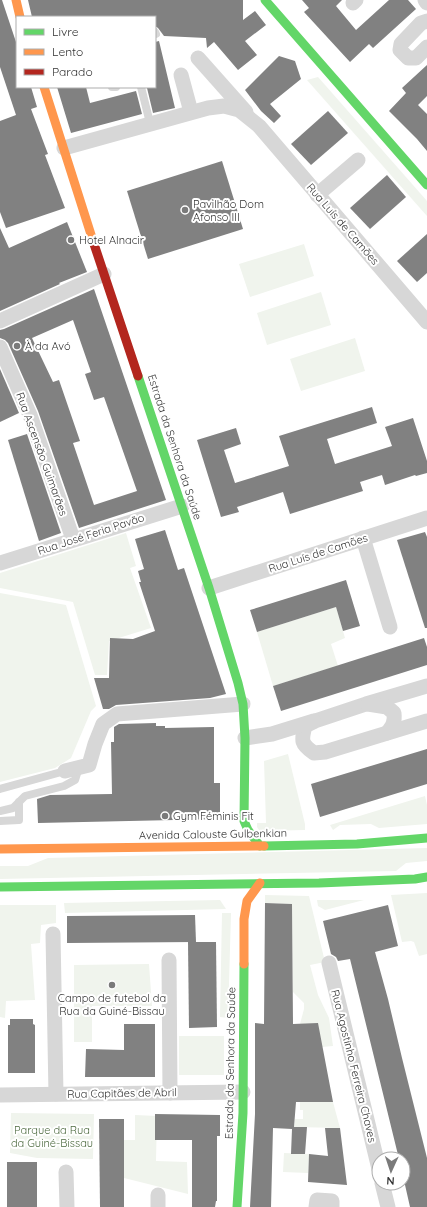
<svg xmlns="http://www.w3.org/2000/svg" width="427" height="1207" font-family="Quicksand,sans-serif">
<rect width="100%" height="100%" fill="#fff"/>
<g fill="#f0f4ed">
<path d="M318,77L427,201V216L307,80Z"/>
<path d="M304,244L314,276L250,297L239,264Z"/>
<path d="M321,292L331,325L267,345L257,313Z"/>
<path d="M355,338L365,371L301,391L290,359Z"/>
<path d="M126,533L136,566L130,568L151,628L109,641L107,675H95L73,602L0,588V573Z"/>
<path d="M0,593L66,605L96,706L91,711L71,758L55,768L0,782Z"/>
<path d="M336,607L345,638L331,644L338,666L273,686L257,632Z"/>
<path d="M288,754L305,824V830L263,831L259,830L257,827V823H266L264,761Z"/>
<path d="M425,796L427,805V824L379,828L371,824L340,825L333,830L330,825Z"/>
<path d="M427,848V861L406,863L396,871L0,879V866H28L48,858Z"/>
<path d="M427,893V954L419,956L414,942L411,941L402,942L391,895Z"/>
<path d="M265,895L309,896L325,962L310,965L318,995L329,1018L333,1046L322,1047L300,1024L304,1009V1003L293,992L292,904L265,903Z"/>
<path d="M220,900L226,909L65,913L64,903Z"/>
<path d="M317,900H364L325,910L318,906Z"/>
<path d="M0,905H56V923L41,925L40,943L31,944L35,1000L6,1001L5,1018L0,1017Z"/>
<path d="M222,913H231L228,1018L220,1017Z"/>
<path d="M149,964L152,1006H92V1042H74V965Z"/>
<rect x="179" y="1036" width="45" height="39"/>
<path d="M300,1102H333L340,1128L294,1127L295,1119H303V1110H300Z"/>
<path d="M11,1113L94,1114L93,1159L37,1158L10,1153Z"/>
<path d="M135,1115L157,1116L156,1161L187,1162L188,1194L124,1178V1140H135Z"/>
<path d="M284,1153L309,1154L308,1173L283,1172Z"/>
</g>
<g fill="#818181" fill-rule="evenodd">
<path d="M0,0H2L17,45V87H31L37,107L31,109L48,154L45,155L65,208L6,228L0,212V121L16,115L0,67Z"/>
<path d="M28,0H243V20L255,11L266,25L245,41L257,55L238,70L214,42L207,48L206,38L164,36L158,28L155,26V17H32Z"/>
<path d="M302,0H342L336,6L356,30L389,0H408L416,9L373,48L369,44L350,62L304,12L309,8Z"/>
<path d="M159,41L175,108L153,113L147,88L155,87V42Z"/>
<path d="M279,56L295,61L301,79L270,104L281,116L274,123L261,111L245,90Z"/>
<path d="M427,65V96L418,105L427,114V151L417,139L389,111L406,93L402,88Z"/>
<path d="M57,87H86L90,103L136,91L142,114L71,133Z"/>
<path d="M328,111L348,133L311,165L291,144Z"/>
<path d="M222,161L243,229L148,259L127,191Z"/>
<path d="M387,175L406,197L370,229L350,208Z"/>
<path d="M67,222L87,272L59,283L60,284L0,311V228L9,248Z"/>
<path d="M427,234V273L417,282L397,261Z"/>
<path d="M94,289L166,500L79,528L38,411L8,343L5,340L0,338V330L4,329ZM73,320L91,372L85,374L94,400L104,397L137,491L94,505L73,443L80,441L59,380L53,382L32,338Z"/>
<path d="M0,369L19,413L0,422Z"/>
<path d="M372,407L377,423L327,439L335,464L392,446L385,427L413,418L427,461V473L416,476L415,475L385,485L382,475L360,482L363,491L290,514L283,492L237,507L239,512L221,517L197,440L236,428L241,444L224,450L235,483L289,466L279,436Z"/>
<path d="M27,434L61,533L39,541L8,440Z"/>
<path d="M165,530L178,570L184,568L226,694L210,698L116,705L109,709H103L94,678H109L110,638L133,639L155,631L139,582H141L138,571L144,569L135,539Z"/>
<path d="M425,532L427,537V628H425L397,540Z"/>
<path d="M346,580L360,626L343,631L336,607L257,632L250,610Z"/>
<path d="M424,638L427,647V665L281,711L273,686Z"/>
<path d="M156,723V726H165V728L214,727V783H220V819L38,823L37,799L50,795L112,794L111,742H114V727L119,724Z"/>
<path d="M427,749V784L320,817L311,784Z"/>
<path d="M265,903L292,904L293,1024L318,1023L333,1102H296L294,1127H307L305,1154H291L292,1129L273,1128L271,1207H250L255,1114V1023L264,1024Z"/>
<path d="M388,905L398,946L375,952L388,999L402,1058L427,1158V1207H410L403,1176V1159H399L350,959L338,961L336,957L331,954L323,921Z"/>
<path d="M195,915L196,942L67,943V916Z"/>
<path d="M188,942H216L217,1027L189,1028Z"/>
<path d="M10,1019H33V1024L35,1025V1073H8V1025H10Z"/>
<path d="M124,1024H155V1077H85L86,1049L124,1050Z"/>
<path d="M155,1114L220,1115V1136H217V1201H216L215,1207H192V1140H155Z"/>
<path d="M99,1119H124V1207H100Z"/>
<path d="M325,1128H340L347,1185L308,1182L309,1154L328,1156Z"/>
<rect x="7" y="1162" width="30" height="45"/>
</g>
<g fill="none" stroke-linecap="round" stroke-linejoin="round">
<g stroke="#d7d7d7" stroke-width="8">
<path d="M155,32L156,34H155"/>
<path d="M112,87H116"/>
<path d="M141,87L150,123"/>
<path d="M0,789L65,771"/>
<path d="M0,811L13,808L25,796L64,786L75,780L79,767"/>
<path d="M0,821L19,820V802"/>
</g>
<g stroke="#d7d7d7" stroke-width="15">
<path d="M425,0L427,3"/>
<path d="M353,3L356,0"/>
<path d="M427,21L421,23L401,44L400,50L408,58H416L427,47"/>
<path d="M198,58L246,112"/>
<path d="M181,75L191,112"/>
<path d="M64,148L208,108L224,106L239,110L259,126L427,322"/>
<path d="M317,195L358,160"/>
<path d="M0,321L104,274"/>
<path d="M0,347L30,415L73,539"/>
<path d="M363,538L390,627"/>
<path d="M0,563L182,506"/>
<path d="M209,588L427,518"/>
<path d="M427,686L366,704L315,721L305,726C301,741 301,744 314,753L325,752L427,721"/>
<path d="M368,704L387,707L394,713C395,722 393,726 387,733"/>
<path d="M245,738L272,734L314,721"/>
<path d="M65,771L89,765L95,744L103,724L117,714L243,704"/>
<path d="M53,934L56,1094"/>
<path d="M169,960L170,1093"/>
<path d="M329,963L379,1169"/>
<path d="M0,1095L243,1092"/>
<path d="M66,1172L67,1207"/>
<path d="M382,1183L388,1207"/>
<path d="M158,1195V1207"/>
<path d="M316,1207L317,1200L332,1201V1207"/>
</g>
<g stroke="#63d668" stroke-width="9">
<path d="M265,0L427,185"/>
<path d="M138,376L209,588L238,683L243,704L245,738L244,821L248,830L260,846"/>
<path d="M264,846L357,844L427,838"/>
<path d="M0,887L319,883L415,879L427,877"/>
<path d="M237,1207L243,1113L244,964"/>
</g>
<g stroke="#ff974d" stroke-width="9">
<path d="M16,0L20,17"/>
<path d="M44,87L94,244"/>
<path d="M0,849L264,846"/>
<path d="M244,964V919L247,901L260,883"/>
</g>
<path stroke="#b3261e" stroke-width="9" d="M94,244L138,376"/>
</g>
<g fill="#7a7a7a" stroke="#fff" stroke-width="1.5">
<circle cx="185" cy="210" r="4"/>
<circle cx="71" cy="240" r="4"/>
<circle cx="17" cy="346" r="4"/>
<circle cx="165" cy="816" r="4"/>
<circle cx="112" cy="985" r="4"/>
</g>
<g text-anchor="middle" stroke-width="4" stroke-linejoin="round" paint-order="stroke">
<g font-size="11" fill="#333" stroke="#fff" text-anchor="start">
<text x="193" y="208">Pavilhão Dom<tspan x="193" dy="13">Afonso III</tspan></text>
<text x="79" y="244">Hotel Alnacir</text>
<text x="25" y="350">À da Avó</text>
<text x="173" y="820">Gym Féminis Fit</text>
<text x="112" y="1002" text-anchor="middle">Campo de futebol da<tspan x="112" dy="13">Rua da Guiné-Bissau</tspan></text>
</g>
<g font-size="11" fill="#333" stroke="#fff">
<text transform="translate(343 224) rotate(49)" y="4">Rua Luís de Camões</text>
<text transform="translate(175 447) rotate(72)" y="4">Estrada da Senhora da Saúde</text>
<text transform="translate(42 454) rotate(70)" y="4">Rua Ascensão Guimarães</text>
<text transform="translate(91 534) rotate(-18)" y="4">Rua José Feria Pavão</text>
<text transform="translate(318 553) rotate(-18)" y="4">Rua Luís de Camões</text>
<text transform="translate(213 834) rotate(-1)" y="4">Avenida Calouste Gulbenkian</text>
<text transform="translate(230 1063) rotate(-89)" y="4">Estrada da Senhora da Saúde</text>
<text transform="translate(354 1066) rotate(76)" y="4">Rua Agostinho Ferreira Chaves</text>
<text transform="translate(122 1093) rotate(-1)" y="4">Rua Capitães de Abril</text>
</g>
<g font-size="11" fill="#4f6c42" stroke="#fff">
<text x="52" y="1134">Parque da Rua<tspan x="52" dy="13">da Guiné-Bissau</tspan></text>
</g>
</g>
<rect x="16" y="16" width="140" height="72" fill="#ffffff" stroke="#adadad"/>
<rect x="24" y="29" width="20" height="6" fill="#63d668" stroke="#adadad"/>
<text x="52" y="36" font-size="12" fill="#333333">Livre</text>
<rect x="24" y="49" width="20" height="6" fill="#ff974d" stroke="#adadad"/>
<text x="52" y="56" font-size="12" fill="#333333">Lento</text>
<rect x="24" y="69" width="20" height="6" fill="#b3261e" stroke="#adadad"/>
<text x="52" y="76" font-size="12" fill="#333333">Parado</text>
<g transform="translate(391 1171) rotate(183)"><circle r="19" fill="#ffffff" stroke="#adadad"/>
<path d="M0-3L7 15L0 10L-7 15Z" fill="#7a7a7a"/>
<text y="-6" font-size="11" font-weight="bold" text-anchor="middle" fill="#333333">N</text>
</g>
</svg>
